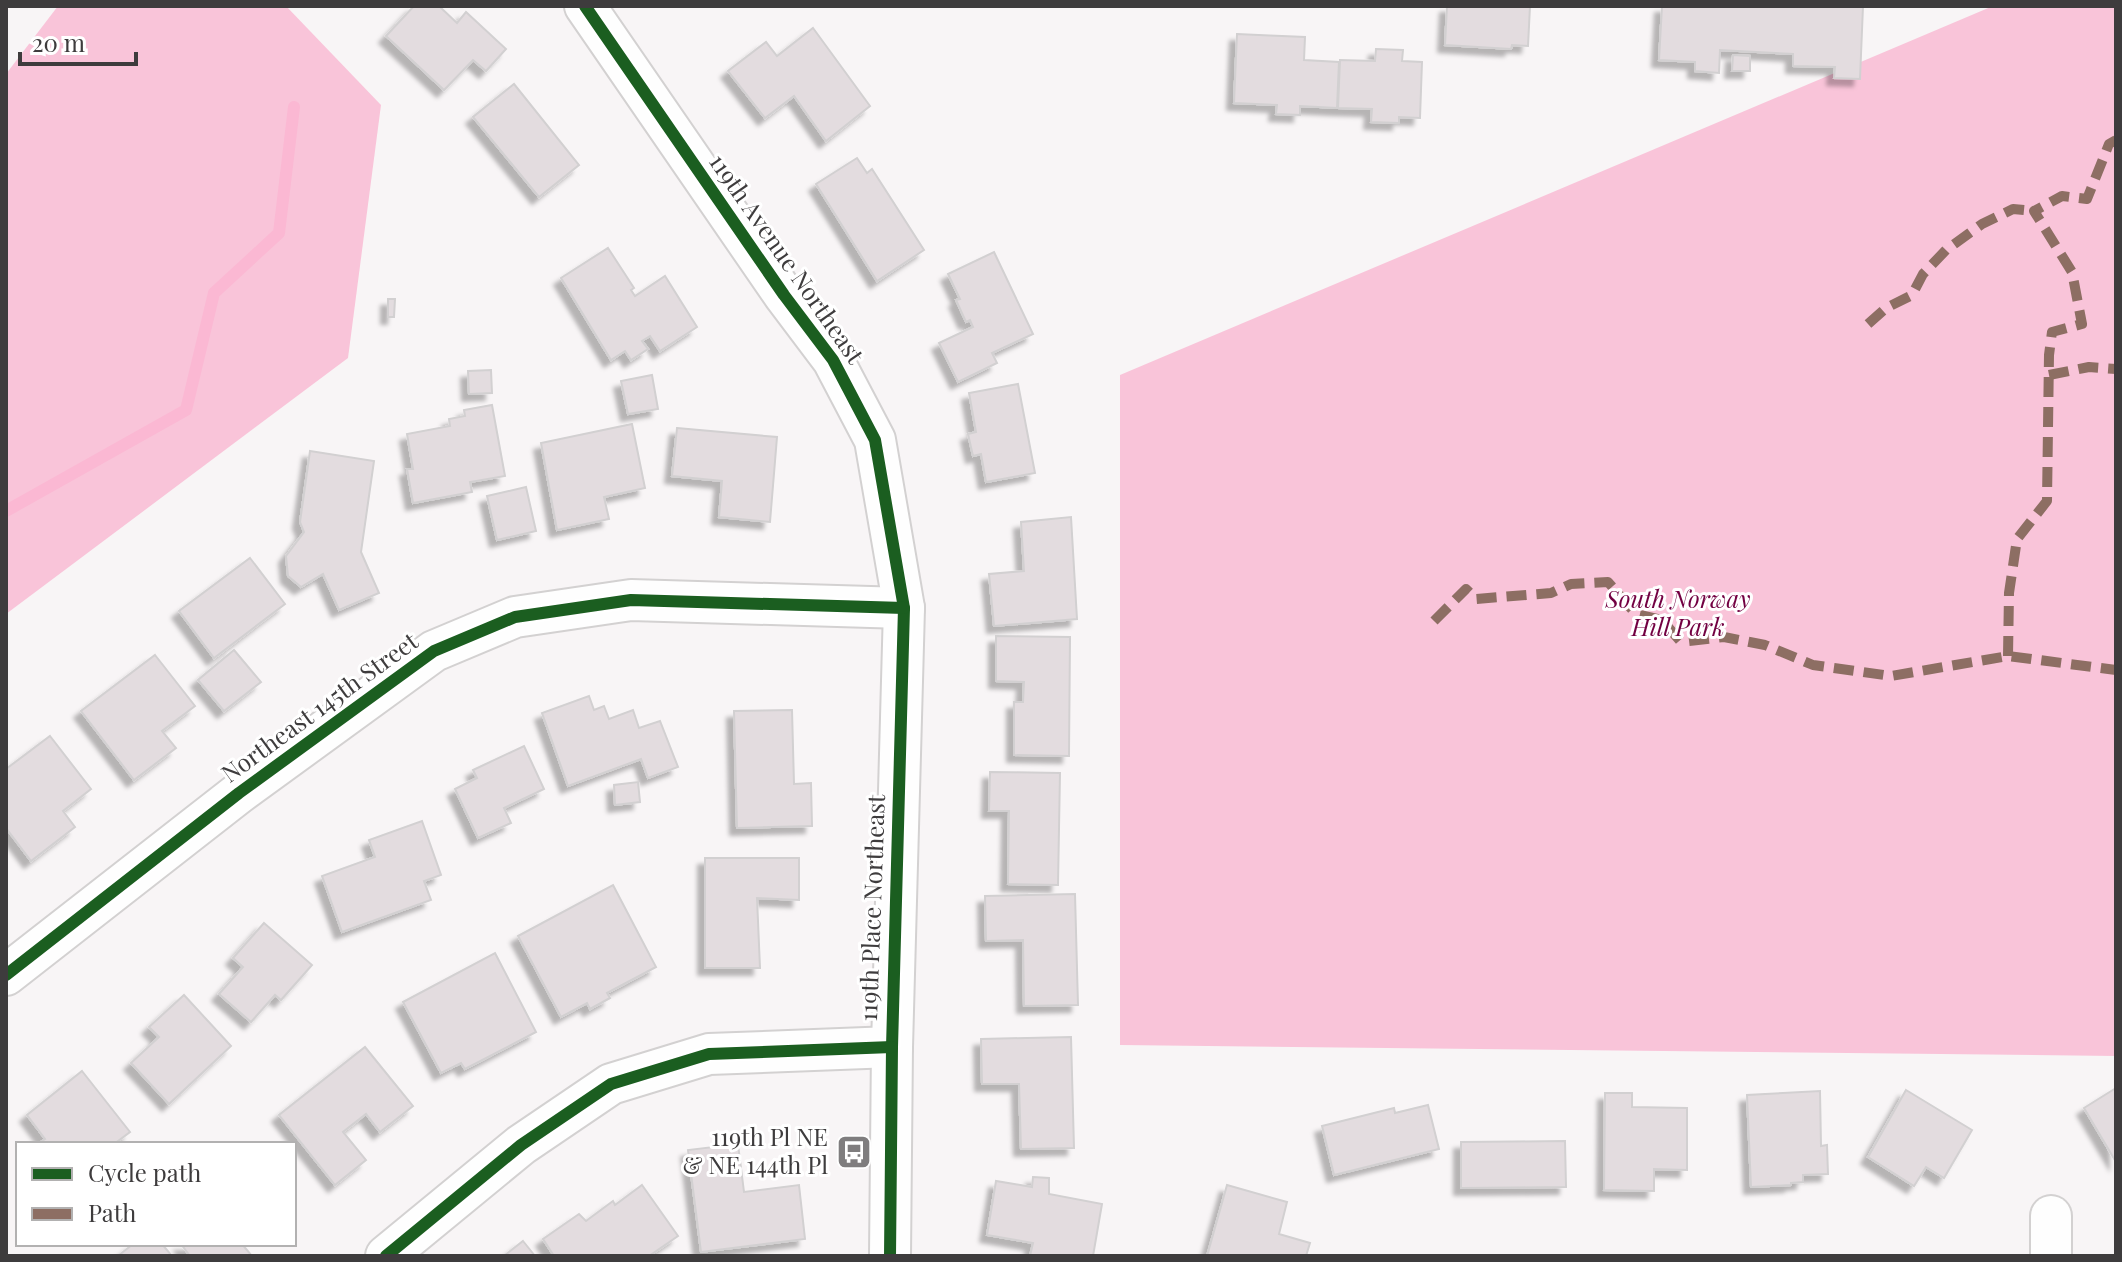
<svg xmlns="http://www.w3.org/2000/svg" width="2122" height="1262" font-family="'Playfair Display',serif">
<defs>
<filter id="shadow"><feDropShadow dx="-7" dy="7" stdDeviation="2" flood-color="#0004"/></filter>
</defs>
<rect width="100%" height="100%" fill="#f8f5f6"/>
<g fill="#f9c4d9">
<path d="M58,6H286L381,105L348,358L6,614V74Z"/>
<path d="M1993,6H2116V1056L1120,1045V375Z"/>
</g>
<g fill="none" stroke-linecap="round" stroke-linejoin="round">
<path stroke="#fbb8d3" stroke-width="12" d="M6,511L186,410L214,293L279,233L294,107"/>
</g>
<g fill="#e3dcdf" stroke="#d2d0d1" stroke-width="2" filter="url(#shadow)">
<path d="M414,6H439L457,23L466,12L506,49L486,71L473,60L444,90L386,36Z"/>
<path d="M1447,6H1530L1528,46L1512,45L1511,49L1445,45Z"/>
<path d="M1662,6H1863L1860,79L1834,78L1835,67L1793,66V54L1720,50L1719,73L1695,71V62L1659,60Z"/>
<path d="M813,28L870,106L826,141L794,96L765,118L728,71L766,42L777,56Z"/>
<path d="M1237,34L1305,37L1304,60L1339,62L1337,108L1300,106V115L1276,114L1277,105L1234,103Z"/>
<path d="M1376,49L1403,50L1402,61L1422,62L1420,118L1399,117V123L1371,122L1372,109L1338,108L1340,60L1375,61Z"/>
<path d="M1733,55L1750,56V71H1732Z"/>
<path d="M514,84L579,165L539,197L473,117Z"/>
<path d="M857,158L867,173L872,169L924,250L877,281L816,184Z"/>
<path d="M608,248L634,288L631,290L635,296L665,276L697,327L660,351L650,336L642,341L648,349L631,360L625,351L611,360L561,278Z"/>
<path d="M994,252L1033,334L992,353L997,363L958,382L939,343L973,327L970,320L966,322L956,300L960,299L948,274Z"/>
<path d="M388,299H395L394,317H388Z"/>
<path d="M491,370L492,393L469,394L468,371Z"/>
<path d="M652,375L658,409L628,414L621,381Z"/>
<path d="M1018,384L1035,473L986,482L981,454L973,456L968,434L976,432L969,393Z"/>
<path d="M492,405L505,476L470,482L472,492L413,503L407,469H413L407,434L450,426L449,419L465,416L464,410Z"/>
<path d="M632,424L645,488L604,497L609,519L557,530L541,443Z"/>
<path d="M677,428L777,437L770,522L719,517L722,481L672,476Z"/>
<path d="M310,451L374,461L361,552L379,593L339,610L323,574L301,587L288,576L286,556L304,532L300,522Z"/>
<path d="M526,487L536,531L497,540L487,496Z"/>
<path d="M1071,517L1077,619L994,626L989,574L1024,571L1021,522Z"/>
<path d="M250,558L285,604L214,658L179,611Z"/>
<path d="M996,636L1070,637L1069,756L1014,755V702H1023L1024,682L996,681Z"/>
<path d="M234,650L261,682L224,711L198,680Z"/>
<path d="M155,655L195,706L162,731L176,748L134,780L81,711Z"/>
<path d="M589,696L594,710L604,706L609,719L633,710L639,728L660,721L678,767L648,778L641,759L568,786L542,713Z"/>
<path d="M792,710L794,784L811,783L812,826L737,828L734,711Z"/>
<path d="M50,736L91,789L63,811L75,827L31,861L6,828V769Z"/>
<path d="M524,746L544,789L504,808L511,823L478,838L455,789L477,778L473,770Z"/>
<path d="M990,772L1060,773L1058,885L1008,884L1009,811H989Z"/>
<path d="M638,782L640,802L615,805L614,785Z"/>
<path d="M422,821L441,875L424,881L431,900L342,932L322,876L375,857L369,840Z"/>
<path d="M705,858H799V900L757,898L760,968H705Z"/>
<path d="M613,885L656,967L607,993L610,998L590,1009L587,1003L561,1017L518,936Z"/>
<path d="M1075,894L1078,1005L1024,1006L1023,940L986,941L985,896Z"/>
<path d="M264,923L312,965L281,1000L275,995L251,1022L219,994L243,967L233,958Z"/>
<path d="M495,953L536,1032L465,1069L461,1063L441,1073L403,1002Z"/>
<path d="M184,995L231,1046L169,1104L131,1063L159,1037L149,1027Z"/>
<path d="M1071,1037L1074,1148L1021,1149L1019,1084H982L981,1039Z"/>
<path d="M365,1047L413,1106L380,1132L366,1114L343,1132L366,1160L335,1185L279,1115Z"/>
<path d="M82,1071L130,1132L114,1144H38L45,1139L27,1115Z"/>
<path d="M2116,1088V1162L2084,1108Z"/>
<path d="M1906,1090L1972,1130L1944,1178L1926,1167L1914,1186L1868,1157Z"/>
<path d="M1820,1091L1821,1146L1827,1145L1828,1174L1803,1175V1182L1791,1183V1185L1751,1187L1747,1095Z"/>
<path d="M1605,1093H1632V1107L1687,1108V1170L1654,1169V1191L1604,1190Z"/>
<path d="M1428,1105L1439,1149L1334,1175L1322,1126L1394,1108L1395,1113Z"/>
<path d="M1565,1141L1566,1187L1461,1188V1142Z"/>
<path d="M738,1144L744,1192L799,1185L805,1239L701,1252L688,1150Z"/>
<path d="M1033,1177L1049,1178V1194L1102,1204L1093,1256H1030L1033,1243L987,1235L996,1181L1032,1187Z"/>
<path d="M642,1185L678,1236L649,1256H554L543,1239L579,1214L586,1221L613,1201L615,1205Z"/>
<path d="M1227,1185L1287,1202L1279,1234L1310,1243L1306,1256H1207Z"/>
<path d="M523,1241L535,1256H504Z"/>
<path d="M133,1244H162L172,1256H118Z"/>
<path d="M181,1244H242L252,1256H190Z"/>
</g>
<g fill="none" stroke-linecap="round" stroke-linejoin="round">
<g stroke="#d3d1d1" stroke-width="44">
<g id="minor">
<path d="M585,6L784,295L833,360L875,440L904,608L892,1047L890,1256"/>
<path d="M6,975L239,793L434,651L515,617L631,600L904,608"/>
<path d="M386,1256L521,1145L611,1084L709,1054L892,1047"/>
<path d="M2051,1256V1216"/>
</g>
</g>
<use href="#minor" stroke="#fefefe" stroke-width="40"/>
<g stroke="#8d6e63" stroke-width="10" stroke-dasharray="20 10" stroke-linecap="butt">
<path d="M1868,324L1886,308L1912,295L1923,274L1946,250L1982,224L2013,209L2034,211"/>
<path d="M2049,375L2089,367L2116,369"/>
<path d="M1434,621L1466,589L1476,599L1551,593L1571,584L1608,582L1636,614L1662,620L1681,642L1724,637L1765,645L1813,665L1891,676L2008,656L2116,670"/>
<path d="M2008,656L2009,593L2017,539L2047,501L2049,355L2052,332L2082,324L2072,272L2034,211L2062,196L2087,199L2109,144L2116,140"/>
</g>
<g stroke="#fff" stroke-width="17">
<g id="cycleway">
<path d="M585,6L784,295L833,360L875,440L904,608L892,1047L890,1256"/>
<path d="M6,975L239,793L434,651L515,617L631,600L904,608"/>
<path d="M386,1256L521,1145L611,1084L709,1054L892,1047"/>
</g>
</g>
<use href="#cycleway" stroke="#1b5e20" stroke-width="12"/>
</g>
<defs>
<g id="bus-square" transform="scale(1.8)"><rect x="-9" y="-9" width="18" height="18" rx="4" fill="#7f7d7e" stroke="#fff"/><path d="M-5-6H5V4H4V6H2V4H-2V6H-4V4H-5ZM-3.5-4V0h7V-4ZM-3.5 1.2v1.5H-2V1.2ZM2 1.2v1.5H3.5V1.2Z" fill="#fff"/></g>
</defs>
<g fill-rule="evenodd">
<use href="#bus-square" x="854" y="1152"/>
</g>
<g text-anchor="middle" stroke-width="6" stroke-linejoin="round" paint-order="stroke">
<g font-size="24" fill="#3e3c3d" stroke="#fff">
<text transform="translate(786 259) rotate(55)" y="8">119th Avenue Northeast</text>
<text transform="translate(320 708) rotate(-36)" y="8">Northeast 145th Street</text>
<text transform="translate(873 908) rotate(-88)" y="8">119th Place Northeast</text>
</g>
<g font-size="24" font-style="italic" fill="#720042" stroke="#fff">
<text x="1678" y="608">South Norway<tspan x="1678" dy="28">Hill Park</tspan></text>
</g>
<g font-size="24" fill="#3e3c3d" stroke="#fff" text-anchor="end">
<text x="828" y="1146">119th Pl NE<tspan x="828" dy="28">&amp; NE 144th Pl</tspan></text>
</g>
</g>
<rect width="2122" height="1262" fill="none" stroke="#3e3c3d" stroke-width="16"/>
<rect x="16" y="1142" width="280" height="104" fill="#ffffff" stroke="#b2b1b1" stroke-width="2"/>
<rect x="32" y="1168" width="40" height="12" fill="#1b5e20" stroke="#b2b1b1" stroke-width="2"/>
<text x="88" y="1182" font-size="24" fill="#3e3c3d">Cycle path</text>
<rect x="32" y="1208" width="40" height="12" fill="#8d6e63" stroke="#b2b1b1" stroke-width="2"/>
<text x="88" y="1222" font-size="24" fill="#3e3c3d">Path</text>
<path d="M20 52v12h116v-12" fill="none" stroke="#3e3c3d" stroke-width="4"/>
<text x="32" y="52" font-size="24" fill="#3e3c3d" stroke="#ffffff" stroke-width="6" paint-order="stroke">20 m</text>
</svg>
